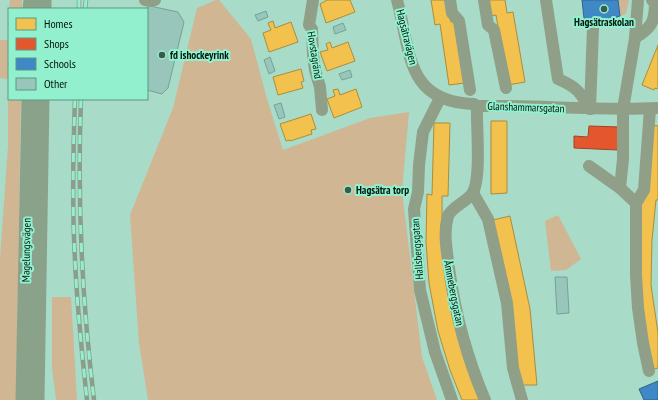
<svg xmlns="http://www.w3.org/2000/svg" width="658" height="400" font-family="'PT Sans Narrow',sans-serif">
<rect width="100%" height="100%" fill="#a8dbc8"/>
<g fill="#d0b693">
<path d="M10,0H22V9H9Z"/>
<path d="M216,0H219L251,39L267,99L283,150L370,118L409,112L402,191L422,357L437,400H148L139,343L130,215L173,108L197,8Z"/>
<path d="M618,0H629L626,14L620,16Z"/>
<path d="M9,17V99H21L16,400H0V259L8,146V79L0,78V40H8Z"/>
<path d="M558,215L581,259L566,270L551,271L545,221Z"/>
<path d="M52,297H71L77,400H56L52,368Z"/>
</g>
<g fill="#f2c14e" stroke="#a98e3b">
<path d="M327,0H350L355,12L326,23L320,4Z"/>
<path d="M431,0H447L451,22L456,21L465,83L449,85L440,24L435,25Z"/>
<path d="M487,0H505L507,13L513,12L525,82L508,85L496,15L490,16Z"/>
<path d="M273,21L275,28L291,22L298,42L269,52L263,33L271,30L268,23Z"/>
<path d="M330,42L332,48L348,42L355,61L327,71L320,52L328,50L326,44Z"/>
<path d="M658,45V87L657,89L655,88L654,90L642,85Z"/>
<path d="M301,69L304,81L301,82L303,88L278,95L273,77Z"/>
<path d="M338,89L340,95L356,89L362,107L334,118L327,99L335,96L333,90Z"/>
<path d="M311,114L316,129L311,130L312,134L290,141V140L286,141L280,124Z"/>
<path d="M491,121H507V193L491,194Z"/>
<path d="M434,123H450L448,196H442V244L481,400H462L450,370L438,331L429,283L426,242L427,194L432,195Z"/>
<path d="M652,125L658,126V200H656L652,240L651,285L658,333V368L650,370L636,241Z"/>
<path d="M510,216L530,309L537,385H520L493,220Z"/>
</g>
<path fill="#e4572e" stroke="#a04424" d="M589,126L620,127L618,150L574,148V136L588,137Z"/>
<g fill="#3f88c5" stroke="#2c668e">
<path d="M582,0H618L620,16L585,27Z"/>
<path d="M658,381V400H644L639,389Z"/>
</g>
<g fill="#99c6bb" stroke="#74a298">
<path d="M150,6L178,12L184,22L168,88L162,94L147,90V9H145Z"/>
<path d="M266,11L268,17L258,21L255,15Z"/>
<path d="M343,23L346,30L335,34L333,27Z"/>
<path d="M270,57L275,71L269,74L264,60Z"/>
<path d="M350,70L352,77L342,80L339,74Z"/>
<path d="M281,103L285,117L279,119L274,105Z"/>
<path d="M555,277H567L569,313L557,314Z"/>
</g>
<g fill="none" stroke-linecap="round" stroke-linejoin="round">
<g stroke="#909f87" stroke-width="12">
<path d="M145,0L151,1L155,0"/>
<path d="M313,0L309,25L312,29L313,55L315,70L320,87L322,110"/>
<path d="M397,0C411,51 405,102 474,104L477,106C538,105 598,111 658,108"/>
<path d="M450,0L452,13L459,21L470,90"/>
<path d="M484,0L488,25L494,30L506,88"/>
<path d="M546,0L558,79C577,87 580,92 590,109"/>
<path d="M635,38C651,28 655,22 655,3L652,0"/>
<path d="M440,98L423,132L419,165L418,192L414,209L420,290L435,352L452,400"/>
<path d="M477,106C476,124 482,180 472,194C467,201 451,208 448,216C443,233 447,251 449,268C455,313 467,358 485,400"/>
<path d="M590,109L593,28"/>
<path d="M589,166L620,188"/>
<path d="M473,193L488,219L507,303L513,368L522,400"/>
<path d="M636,203L620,188L623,159V109L635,38L638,0"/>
<path d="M649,371L643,343L638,308L636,275V203L644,190L650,109"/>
</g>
<g stroke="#8aa28a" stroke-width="15">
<path d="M30,9L31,0"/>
<path d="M44,9V0"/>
<path d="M23,400L29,99"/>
<path d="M37,400L42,99"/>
</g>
<g stroke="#899e8b" stroke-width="4.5">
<g id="rail">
<path d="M79,9V0"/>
<path d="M85,9L86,0"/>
<path d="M75,99C73,153 72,207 75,260C77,307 82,354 87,400"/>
<path d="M81,99C77,200 82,300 94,400"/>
</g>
</g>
<use href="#rail" stroke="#93f0ce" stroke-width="3" stroke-dasharray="9" stroke-linecap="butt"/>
</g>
<g fill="#3b5b4f" stroke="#93f0ce" stroke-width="1.5">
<circle cx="604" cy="9" r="4"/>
<circle cx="162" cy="55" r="4"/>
<circle cx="348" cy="190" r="4"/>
</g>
<g text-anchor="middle" stroke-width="4" stroke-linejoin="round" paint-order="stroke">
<g font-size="11" font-weight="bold" fill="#00160e" stroke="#93f0ce" text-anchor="start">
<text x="604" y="26" text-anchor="middle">Hagsätraskolan</text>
<text x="170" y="59">fd ishockeyrink</text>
<text x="356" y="194">Hagsätra torp</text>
</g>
<g font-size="11" fill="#00160e" stroke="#93f0ce">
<text transform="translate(407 37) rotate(76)" y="4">Hagsätravägen</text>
<text transform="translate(315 55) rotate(81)" y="4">Hovstagränd</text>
<text transform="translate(526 107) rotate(2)" y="4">Glanshammarsgatan</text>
<text transform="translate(417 249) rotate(-94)" y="4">Hallsbergsgatan</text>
<text transform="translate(26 250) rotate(-89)" y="4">Magelungsvägen</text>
<text transform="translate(454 293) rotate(79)" y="4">Åmmebergsgatan</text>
</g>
</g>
<rect x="8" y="8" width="140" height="92" fill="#93f0ce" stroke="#589981"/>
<rect x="16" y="18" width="20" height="12" fill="#f2c14e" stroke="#589981"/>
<text x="44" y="28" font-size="12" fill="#00160e">Homes</text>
<rect x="16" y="38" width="20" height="12" fill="#e4572e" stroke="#589981"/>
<text x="44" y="48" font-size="12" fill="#00160e">Shops</text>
<rect x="16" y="58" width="20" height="12" fill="#3f88c5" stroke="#589981"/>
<text x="44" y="68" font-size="12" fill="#00160e">Schools</text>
<rect x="16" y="78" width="20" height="12" fill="#99c6bb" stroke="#589981"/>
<text x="44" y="88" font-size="12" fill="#00160e">Other</text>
</svg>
